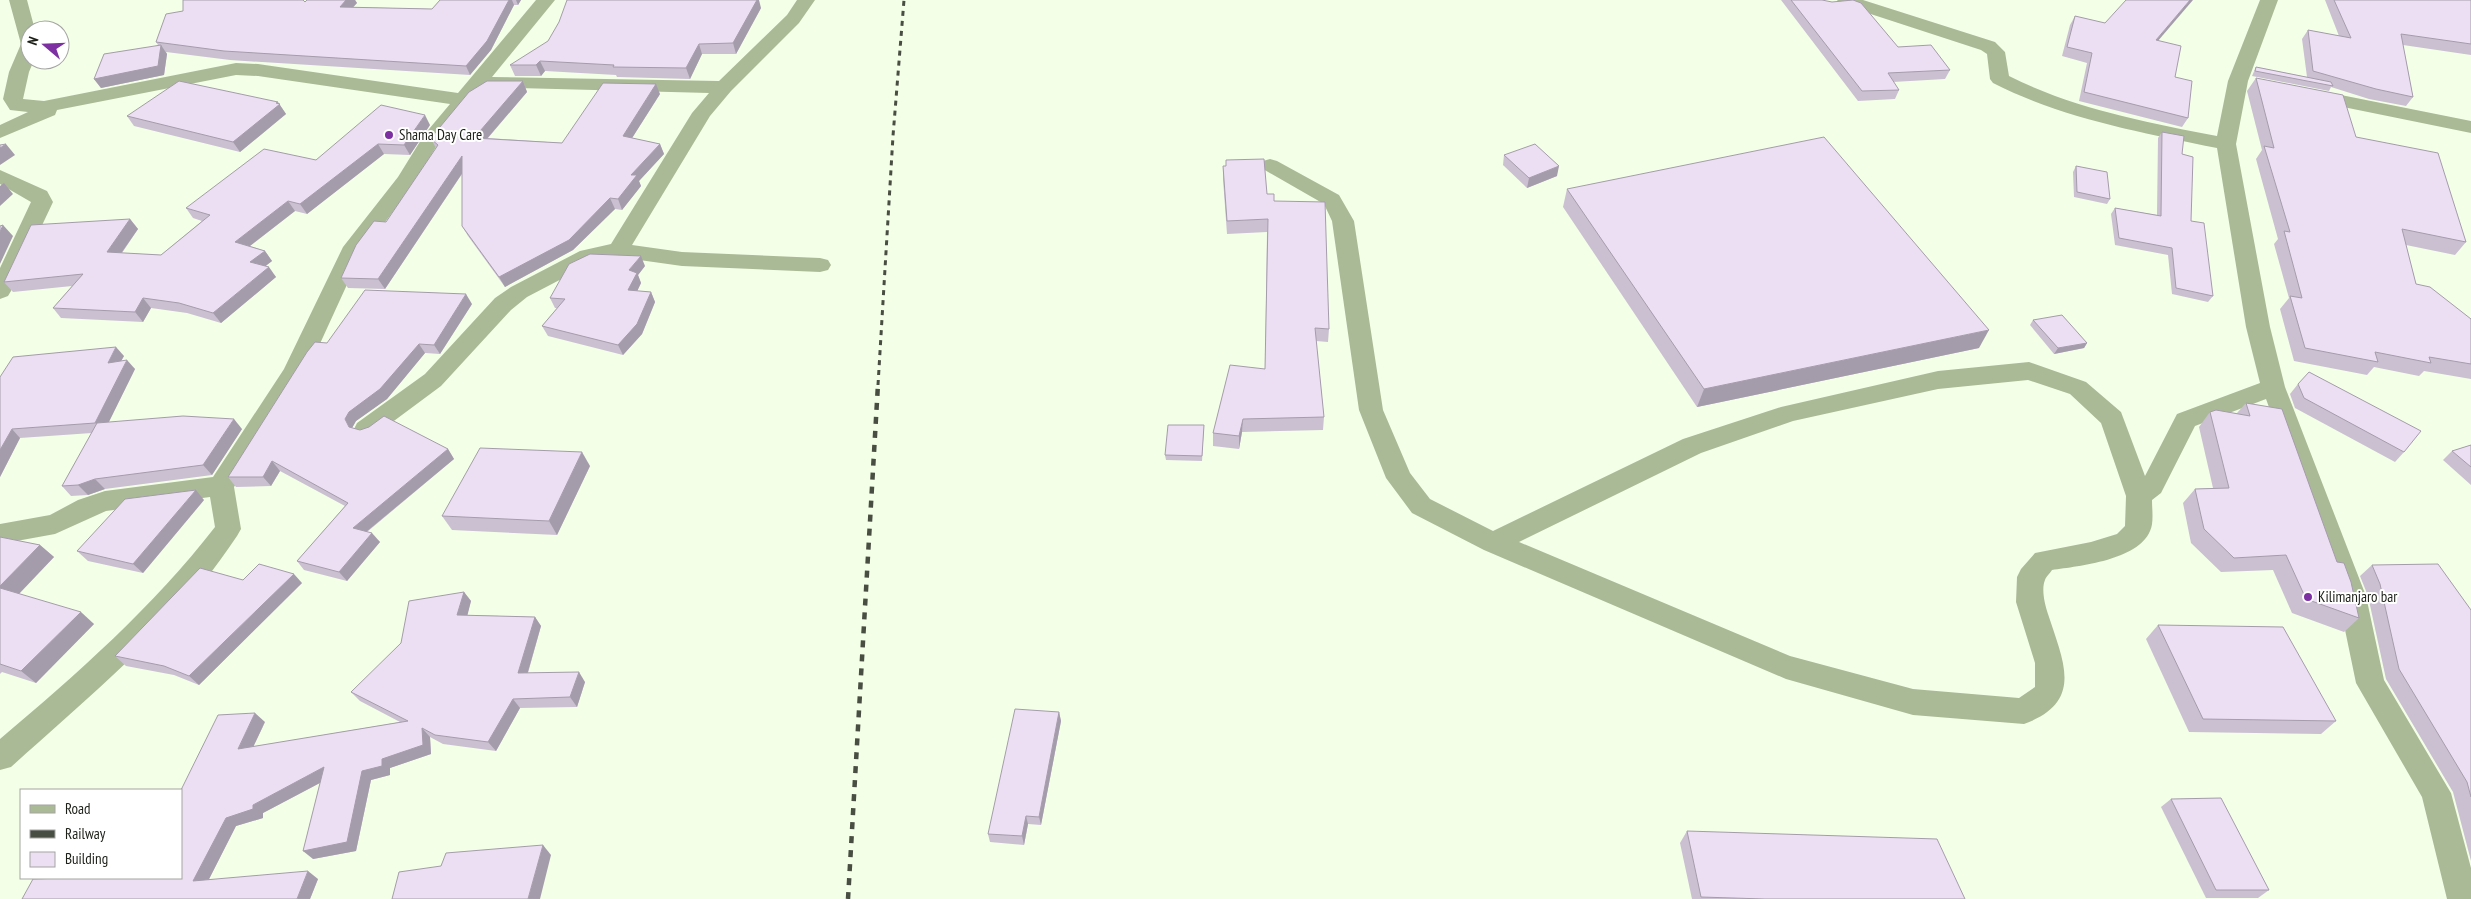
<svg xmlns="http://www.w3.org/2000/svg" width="2471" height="899" font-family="'PT Sans Narrow',sans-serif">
<rect width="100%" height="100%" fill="#f4ffe8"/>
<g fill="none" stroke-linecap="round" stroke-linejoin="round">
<g fill="#abba96" fill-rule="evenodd">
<path d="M9,0H27L35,30H30V60H34L29,72L23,99L44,101L236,63L258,64L458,93L536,0H555L492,77L719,81L787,15L797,0H815L799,23L731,91L710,116L632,245L682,252L820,258L828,260L831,265L828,270L820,272L682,266L618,257L594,262L527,297L511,310L441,386L375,435L366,438L357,435L354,429L357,423L425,374L495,298L511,287L580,251L611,244L692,113L709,93L484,87L439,142L413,185L361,254L307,372L234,487L241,529L237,536C226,552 215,568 203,582C146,649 77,708 11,767L0,770V739C77,674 153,607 215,527L210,497L106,511L55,534L0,544V524L50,515L78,500L105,491L213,477L284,369L343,247L398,177L424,135L450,104L258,76L236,75L57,110L55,115L0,138V125L28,112L10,110L3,99L9,72L21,44Z"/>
<path d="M1837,0H1863L1995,42L2005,52L2009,76C2075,109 2146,122 2217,136L2228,81L2260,0H2278L2248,81L2236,144L2270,327L2285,387L2366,596L2384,680L2451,793L2471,868V899H2447L2422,797L2356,683L2338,596L2266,399L2195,426L2161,493L2152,500C2152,510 2154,523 2150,531C2138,560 2080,566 2052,570C2050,573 2046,577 2045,580C2041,589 2045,605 2048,614C2063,661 2085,702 2024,724L1913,715L1786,679L1484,550L1412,513L1386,478L1359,410L1332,221L1324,204L1263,169L1260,165L1263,161L1270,159L1277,161L1339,195L1354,221L1383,410L1410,473L1430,499L1493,531L1683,439L1781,407L1938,371L2029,362L2086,382L2121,412L2145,476L2177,414L2260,383L2246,327L2217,148C2140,132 2064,119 1993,83L1990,79L1987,54L1981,50L1840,4ZM2028,380L2070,394L2101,423L2126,496L2125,526L2117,534L2091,542L2035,553L2021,569L2017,577L2016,602L2035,663V687L2019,698L1913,689L1790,656L1519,542L1701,453L1793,421L1938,389Z"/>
<path d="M2311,89L2471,121V133L2304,99L2301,95L2304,91Z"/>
<path d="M0,170L47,191L53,202L11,291L8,296L0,299V268L31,202L0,184Z"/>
</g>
<path stroke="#494e42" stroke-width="3" stroke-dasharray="5 5" stroke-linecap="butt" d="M878,385L893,136L904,0"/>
<path stroke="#494e42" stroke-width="4.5" stroke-dasharray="7 7" stroke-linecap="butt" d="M848,899L878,384"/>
</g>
<g fill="#cbc0d2">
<path d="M307,0H355L357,3L353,7L432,9L440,0H521L518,5H514L491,50L470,75L230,60L166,52L167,54L164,75L101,88L94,79L158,45L156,42L305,2Z"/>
<path d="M1781,0H1822L1898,47L1950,70L1945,79L1893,82L1899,90L1895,99L1858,101Z"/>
<path d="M2325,0H2471V55L2403,45L2413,97L2406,106L2369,99L2331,87L2329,91L2252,76L2256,67L2307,77L2302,39L2308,30L2339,36Z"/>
<path d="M761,8L736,54H702L690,79L617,77L616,75L545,71L541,76H515L510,65Z"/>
<path d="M2075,16L2158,40L2175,77L2188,118L2182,127L2079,101L2087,63L2062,56L2070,25Z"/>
<path d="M2256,78L2356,137L2466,242L2455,255L2406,245L2416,284L2471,319V379L2424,371L2419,376L2374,367L2367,375L2294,361L2280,309L2289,298L2274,244L2278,239L2256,159L2262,150L2247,91Z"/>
<path d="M523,81L527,92L488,138L562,143L660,94L632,138L660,144L664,154L639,181L641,186L622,210L615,209L573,250L505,287L468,236L462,226V174L385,289L348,288L341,278L386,222L436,148L431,139Z"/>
<path d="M279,104L286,114L240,152L134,126L127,116Z"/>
<path d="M430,125L410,155L384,154L307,214L295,211L250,246L265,251L272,261L265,266L276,277L221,323L187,313L151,308L143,322L61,318L53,308L72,286L13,292L4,282L130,219L138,229L122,253L161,255L202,221L193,218L186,208L316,160Z"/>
<path d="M2162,132L2182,154L2191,221L2213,296L2208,302L2172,294L2168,255L2115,245L2111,214L2115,208L2157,215L2158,138Z"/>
<path d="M1504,155L1557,176L1527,188L1503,165Z"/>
<path d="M1223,166L1267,194L1274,201L1329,329L1328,342L1316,341L1324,417L1323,430L1242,432L1239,449L1213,446V433L1265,369L1267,232L1227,234L1223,179Z"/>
<path d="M2076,166L2110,199L2107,204L2074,197L2073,172Z"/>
<path d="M1567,189L1979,348L1697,407L1563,207Z"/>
<path d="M645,266L638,275L641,283L637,291L651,292L655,302L642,334L623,355L548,336L542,326L557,308H555L550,298Z"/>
<path d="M472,304L440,354L425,353L387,399L356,421L352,428L448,449L454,459L367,532L380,542L347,581L304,570L297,561L345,506L280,471L271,486L236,487L228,477L327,343Z"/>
<path d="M2033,320L2087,343L2084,348L2054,354L2030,325Z"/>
<path d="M124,356L121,361L135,369L108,423L242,429L212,475L105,489L88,495L71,496L62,486L92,433L20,438L0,477V377Z"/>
<path d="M2298,384L2404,452L2395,462L2295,408L2290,394Z"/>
<path d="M2246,403L2337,562L2359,618L2344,632L2292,613L2273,570L2221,572L2191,543L2183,503L2195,489L2213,488L2199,427L2210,412L2237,413Z"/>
<path d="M1204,425L1202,461L1166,460L1165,455Z"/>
<path d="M2471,445V485L2443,460L2452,451Z"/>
<path d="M590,466L557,535L452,530L442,516Z"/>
<path d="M204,500L143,573L88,561L77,551Z"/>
<path d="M0,537L40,545L54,557L19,594L94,624L36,683L2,672L0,674Z"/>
<path d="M2372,565L2471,610V861L2453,792L2386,679L2368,596L2360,576Z"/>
<path d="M243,580L302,583L199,685L174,675L126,666L115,656Z"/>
<path d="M464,592L471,601L467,615L535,617L541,626L528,673L585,682L577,707L520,708L496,751L443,744L430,737L431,754L390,768V775L371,780L356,851L313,859L320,783L263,813V818L236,826L209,879H318L310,899L181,878L265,722L253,747L400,722L360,701L351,692Z"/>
<path d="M2158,625L2336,721L2321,734L2189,732L2146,639Z"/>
<path d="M1059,712L1061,721L1041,825L1028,824L1024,845L990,842L988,834Z"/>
<path d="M2171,799L2269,890L2258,898H2206L2161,807Z"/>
<path d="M1687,831L1965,899H1692L1680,843Z"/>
</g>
<g fill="#a59cab">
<path d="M346,0H355L357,3L345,16L340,7Z"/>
<path d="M509,0H512L514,5L491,50L470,75L466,66Z"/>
<path d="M516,0H521L518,5Z"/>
<path d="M750,0H759L761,8L736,54L733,43Z"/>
<path d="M2190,0H2193L2151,49L2156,40Z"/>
<path d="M699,44L702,54L690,79L686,68Z"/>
<path d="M161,45L167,54L164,75L101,88L94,79Z"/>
<path d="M540,61L545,71L541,76L536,65Z"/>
<path d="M523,81L527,92L479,148L474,138Z"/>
<path d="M656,84L660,94L627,146L623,136Z"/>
<path d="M278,102L286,114L240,152L233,142Z"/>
<path d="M425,115L430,125L410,155L404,145Z"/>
<path d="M6,144L15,155L0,165V148Z"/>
<path d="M378,144L384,154L307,214L300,204Z"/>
<path d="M660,144L664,154L639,181L641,186L622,210L618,199L631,175Z"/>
<path d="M462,156L467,166L385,289L378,279Z"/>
<path d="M1559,166L1557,176L1527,188L1529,178Z"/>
<path d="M4,183L13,194L0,206V186Z"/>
<path d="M610,198L615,209L573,250L505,287L499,277Z"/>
<path d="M288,201L295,211L242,252L235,242Z"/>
<path d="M130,219L138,229L115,262L107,252Z"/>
<path d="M3,225L13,236L0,264V232Z"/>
<path d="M265,251L272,261L258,272L250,262Z"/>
<path d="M641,256L645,266L638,275L641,283L633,300L628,290L629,270Z"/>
<path d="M269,267L276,277L221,323L213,313Z"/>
<path d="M651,292L655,302L642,334L623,355L618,345Z"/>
<path d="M466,294L472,304L440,354L434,345Z"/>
<path d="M143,298L151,308L143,322L135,312Z"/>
<path d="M1989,330L1979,348L1697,407L1704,389Z"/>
<path d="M2087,343L2084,348L2054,354L2058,348Z"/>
<path d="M419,344L425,353L387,399L356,421L352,428L349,427L345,419L349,412Z"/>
<path d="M116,347L124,356L115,372L108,363Z"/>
<path d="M127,360L135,369L104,432L95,423Z"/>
<path d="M234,419L242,429L212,475L203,465Z"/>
<path d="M1243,419L1242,432L1239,449V436Z"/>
<path d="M12,429L20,438L0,477V450Z"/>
<path d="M448,449L454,459L360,537L353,528Z"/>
<path d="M582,452L590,466L557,535L549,521Z"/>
<path d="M272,461L280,471L271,486L263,477Z"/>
<path d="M95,479L105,489L88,495L78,485Z"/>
<path d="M196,490L204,500L143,573L133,564Z"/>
<path d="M372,533L380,542L347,581L339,572Z"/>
<path d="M40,545L54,557L13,600L0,589V586Z"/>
<path d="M294,574L302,583L199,685L189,676Z"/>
<path d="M464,592L471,601L465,625L457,615Z"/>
<path d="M81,612L94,624L36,683L21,671Z"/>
<path d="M535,617L541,626L525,682L518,673Z"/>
<path d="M579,672L585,682L577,707L570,697Z"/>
<path d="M513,699L520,708L496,751L488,742Z"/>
<path d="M1059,712L1061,721L1041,825L1039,817Z"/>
<path d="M255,713L265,722L248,758L238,749Z"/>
<path d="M422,728L430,737L431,754L390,768V775L371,780L356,851L313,859L303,851L362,771L382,759Z"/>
<path d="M324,767L333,776L263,813V818L236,826L204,889L193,881L226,818L253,805Z"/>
<path d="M1026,816L1028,824L1024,845L1022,836Z"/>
<path d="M543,845L551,855L540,899H528Z"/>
<path d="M308,871L318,879L310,899H297Z"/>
</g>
<g fill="#ecdff4" stroke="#a59cab">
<path d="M183,0H303L305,2L307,0H346L340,7L432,9L440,0H509L487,41L466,66L224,51L156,42L166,14L183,11Z"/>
<path d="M567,0H757L733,43L699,44L686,68L613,67L614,65L540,61L536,65H510L548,41L559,22Z"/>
<path d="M1791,0H1822L1832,2L1853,0L1861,3L1898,47L1931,45L1950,70L1888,73L1899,90L1862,91Z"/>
<path d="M2126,0H2190L2156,40L2181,46L2175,77L2192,81L2188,118L2084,92L2092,53L2067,47L2075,16L2105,23Z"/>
<path d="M2334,0H2471V44L2401,34L2413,97L2376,89L2313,71L2308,30L2351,38Z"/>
<path d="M161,45L158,66L94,79L104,54Z"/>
<path d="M2256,67L2331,82L2333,86L2255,71Z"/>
<path d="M2256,78L2343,95L2356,137L2438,153L2466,242L2402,229L2416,284L2430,287L2471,319V364L2429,357L2431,363L2375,352L2378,362L2305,348L2290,296L2302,298L2284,231L2290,232L2264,146L2274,148Z"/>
<path d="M179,81L278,102L276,103L280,104L233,142L127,116Z"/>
<path d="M487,81H523L474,138L562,143L603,83L656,84L623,136L660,144L631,175H637L618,199L610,198L569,240L499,277L462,226V156L378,279L341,278L356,245L374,221L386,222L438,145L431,139L435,133L469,92Z"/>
<path d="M381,105L425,115L404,145L378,144L300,204L288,201L235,242L265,251L250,262L269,267L213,313L179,303L143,298L135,312L53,308L83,274L4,282L31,225L130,219L107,252L161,255L210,215L186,208L264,149L316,160Z"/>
<path d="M2162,132L2184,136L2182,154L2193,157L2191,221L2204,223L2213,296L2176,288L2172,248L2119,238L2115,208L2161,216Z"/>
<path d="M1824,137L1989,330L1704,389L1567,189Z"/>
<path d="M6,144L0,148V145Z"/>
<path d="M1535,144L1559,166L1529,178L1504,155Z"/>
<path d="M1264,159L1267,194H1274V201L1325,202L1329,329L1315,328L1324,417L1243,419L1239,436L1213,433L1230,365L1265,369L1268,219L1227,221L1223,166H1226V160Z"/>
<path d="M2076,166L2107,172L2110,199L2077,192Z"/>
<path d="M3,225L0,232V226Z"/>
<path d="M590,254L641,256L629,270L637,273L628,290L651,292L637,324L618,345L542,326L565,299L550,298L569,264Z"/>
<path d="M365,290L466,294L434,345L419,344L380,389L349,412L345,419L349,427L360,430L369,427L384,416L448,449L353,528L372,533L339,572L297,561L348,503L272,461L263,477H228L307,352L315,342L327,343Z"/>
<path d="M2062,315L2087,343L2058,348L2033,320Z"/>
<path d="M116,347L108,363L127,360L95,423L12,429L0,450V377L13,357Z"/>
<path d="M2309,372L2421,431L2404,452L2304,398L2298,384Z"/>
<path d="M2246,403L2282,409L2337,562L2344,563L2351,582L2359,618L2306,599L2286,555L2234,558L2204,529L2195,489L2229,488L2210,412L2216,410L2250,416Z"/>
<path d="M183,416L234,419L203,465L95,479L78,485L62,486L97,423Z"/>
<path d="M1168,425H1204L1202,456L1165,455Z"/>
<path d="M2471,445V467L2452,451Z"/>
<path d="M480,448L582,452L549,521L442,516Z"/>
<path d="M196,490L133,564L77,551L125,499Z"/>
<path d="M0,537L40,545L0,586Z"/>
<path d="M259,564L294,574L189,676L164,666L115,656L200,568L243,580Z"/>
<path d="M2438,564L2471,610V797L2467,782L2399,669L2380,584L2372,565Z"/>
<path d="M0,588L81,612L21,671L0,664Z"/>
<path d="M464,592L457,615L535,617L518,673L579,672L570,697L513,699L488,742L435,735L422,728L423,745L382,759V766L362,771L347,842L303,851L324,767L253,805V809L226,818L193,881L308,871L297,899H22L33,879L61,878H181V790L218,715L255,713L238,749L408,721L351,692L401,643L409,601Z"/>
<path d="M2158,625L2283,627L2336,721L2203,719Z"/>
<path d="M1015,709L1059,712L1039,817L1026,816L1022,836L988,834Z"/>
<path d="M2221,798L2269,890H2216L2171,799Z"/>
<path d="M1687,831L1937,839L1965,899H1765L1701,897Z"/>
<path d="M543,845L528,899H392L399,872L441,866L446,853Z"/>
</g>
<g fill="#7c30a1" stroke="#fff" stroke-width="2">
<circle cx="389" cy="135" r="5"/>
<circle cx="2308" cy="597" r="5"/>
</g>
<g text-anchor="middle" stroke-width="4" stroke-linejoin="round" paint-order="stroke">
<g font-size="15" fill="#1c1f17" stroke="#fff" text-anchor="start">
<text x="399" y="140">Shama Day Care</text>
<text x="2318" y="602">Kilimanjaro bar</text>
</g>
</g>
<rect x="20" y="789" width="162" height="90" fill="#ffffff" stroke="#a4a5a2"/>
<rect x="30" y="805" width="25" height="8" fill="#abba96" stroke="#a4a5a2"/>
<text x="65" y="814" font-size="15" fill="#1c1f17">Road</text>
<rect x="30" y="830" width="25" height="8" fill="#494e42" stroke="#a4a5a2"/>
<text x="65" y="839" font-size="15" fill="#1c1f17">Railway</text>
<rect x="30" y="852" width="25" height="15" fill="#ecdff4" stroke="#a4a5a2"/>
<text x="65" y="864" font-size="15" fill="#1c1f17">Building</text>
<g transform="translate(45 45) rotate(289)"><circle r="24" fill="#ffffff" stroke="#a4a5a2"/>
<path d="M0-4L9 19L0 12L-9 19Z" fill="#7c30a1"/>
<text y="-8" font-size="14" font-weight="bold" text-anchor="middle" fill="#1c1f17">N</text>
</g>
</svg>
